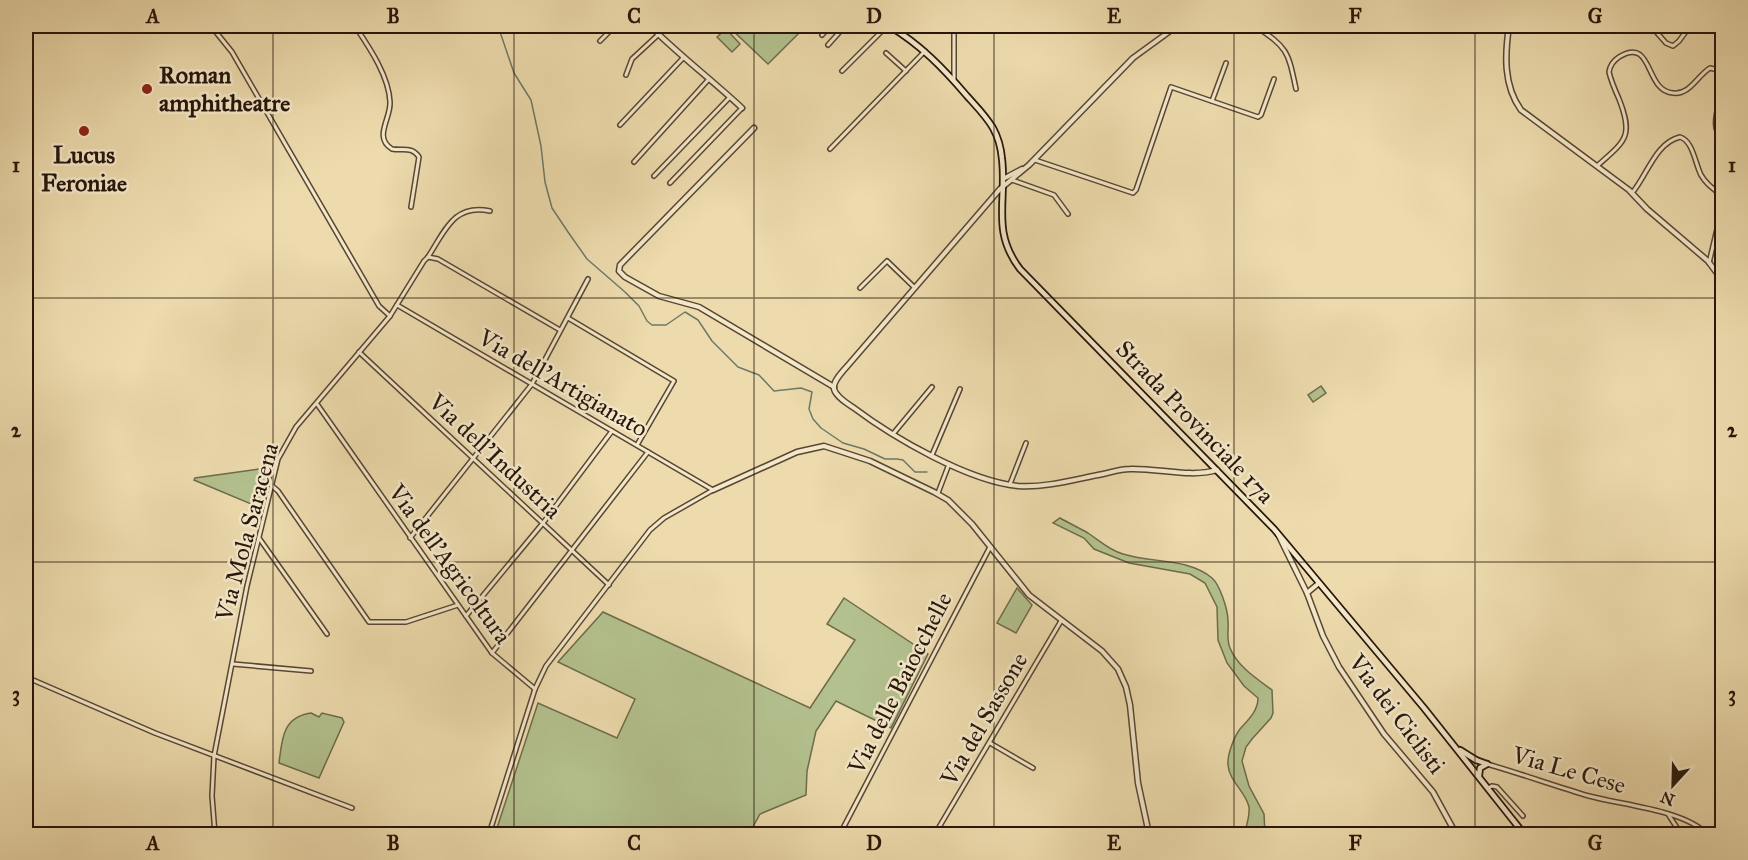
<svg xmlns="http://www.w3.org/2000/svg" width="1748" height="860" font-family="'IM FELL Great Primer',serif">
<rect width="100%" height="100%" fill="#eddbad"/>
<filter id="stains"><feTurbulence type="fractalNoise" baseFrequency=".00333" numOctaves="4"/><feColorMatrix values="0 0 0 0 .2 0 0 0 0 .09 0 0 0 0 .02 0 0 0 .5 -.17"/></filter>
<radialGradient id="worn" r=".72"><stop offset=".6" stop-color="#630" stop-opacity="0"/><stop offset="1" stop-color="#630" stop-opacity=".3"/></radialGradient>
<g fill="#b3c18e" stroke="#6d6b4c" stroke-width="1.5">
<path d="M728,26H789L798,34L768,64Z"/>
<path d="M726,29L740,44L732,52L717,37Z"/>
<path d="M1321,386L1326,393L1313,402L1308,395Z"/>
<path d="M273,467L263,509L194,480L195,478Z"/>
<path d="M1060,518C1069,523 1079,528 1088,533C1100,541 1109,550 1123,554C1151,563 1189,558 1212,578C1220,585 1228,610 1228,621C1229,630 1226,638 1230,648C1237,666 1257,679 1272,690L1273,713L1271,718L1252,739L1246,747L1242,761L1249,786L1264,814L1265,834H1244C1247,825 1250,816 1249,807C1246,792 1229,781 1228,765C1227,755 1234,737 1240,729C1248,720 1258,711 1258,698L1244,686L1227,663L1218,640L1217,607L1205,583L1190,574L1129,563L1094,549L1084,538L1053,523Z"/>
<path d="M1017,588L1032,605L1016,633L997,623Z"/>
<path d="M844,598L928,654L891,728L836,701L816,731L807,771L806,795L760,814L749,834H587L563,832L547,834H495L538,703L617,738L635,699L558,662L603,612L810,708L855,640L827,624Z"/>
<path d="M311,713L319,717L322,713L342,718L344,722L319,778L279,763C282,740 282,717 311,713Z"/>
</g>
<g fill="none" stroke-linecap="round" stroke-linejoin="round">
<path stroke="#6c7968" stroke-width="1.5" d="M498,26L514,73L531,100L541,146L545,182L552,208L568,232L587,259L625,292L639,306L647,321L652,325H666L685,312L698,320L712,341L738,367L759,375L774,391L801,388L812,392L809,409L813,419L821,428L843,443L864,449L885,459H897L903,460L915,472H927"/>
<g stroke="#584633" stroke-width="6">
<g id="minor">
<path d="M211,26L232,52L379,306L390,316"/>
<path d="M355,26C369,47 389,76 390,102C391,119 373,137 392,149C403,151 412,146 419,157L411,207"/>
<path d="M1255,26C1288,48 1288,51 1296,89"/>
<path d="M1651,26L1666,43L1673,46L1679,41L1690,26"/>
<path d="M822,35L830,26"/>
<path d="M600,41L615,26"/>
<path d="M828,45L845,26"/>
<path d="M886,53L906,71"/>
<path d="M842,71L887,26"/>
<path d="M626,75L632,59L659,34"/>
<path d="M954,80V26"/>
<path d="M1212,101L1226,63"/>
<path d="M620,125L684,57"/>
<path d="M830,149L925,51"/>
<path d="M1035,160L1133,193L1136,190L1171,87L1258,117L1261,115L1274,79"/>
<path d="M634,162L709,79"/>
<path d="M1597,166C1625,141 1634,137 1619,99C1615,90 1611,81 1609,72C1610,65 1613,61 1619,57C1654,36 1644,91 1673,93C1690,95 1697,76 1710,68L1718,70C1731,91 1704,121 1722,140"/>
<path d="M654,176L730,97"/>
<path d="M1012,180L1054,195L1068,214"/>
<path d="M670,183L742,108"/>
<path d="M1632,193C1647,176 1655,143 1680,137C1693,141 1695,163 1701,175C1706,184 1714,190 1722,195"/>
<path d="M428,257C445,231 454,203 490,211"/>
<path d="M1709,263L1722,208"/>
<path d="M860,288L887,261L915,288"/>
<path d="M397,305L713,490L664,518L650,530L546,666L535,689L489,834"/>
<path d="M568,318L674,381L637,445"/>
<path d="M359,352L609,585"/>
<path d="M317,404L492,653L535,689"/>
<path d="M893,434L932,387"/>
<path d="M932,455L960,389"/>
<path d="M1010,484L1026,443"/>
<path d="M271,485L278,491L369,622H406L458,605"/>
<path d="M938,493L949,464"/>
<path d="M259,538L327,634"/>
<path d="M410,538L532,384L588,279"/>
<path d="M466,616L543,523L612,431"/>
<path d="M492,653L648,452"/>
<path d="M233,664L311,671"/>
<path d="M26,677L155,733L352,808"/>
<path d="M990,743L1033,768"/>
<path d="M1487,764C1522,774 1555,786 1589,796C1622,805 1684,810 1707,834"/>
<path d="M1488,788L1492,786L1497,787L1523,816"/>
<path d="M1668,814L1681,834"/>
<path d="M215,834L212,796L214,756L247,586L278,459L296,427L390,316L424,261L428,257L438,259L560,330"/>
<path d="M840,834L990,547"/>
<path d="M935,834L1061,621"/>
<path d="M1668,834L1677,829"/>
</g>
</g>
<g stroke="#584633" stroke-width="7">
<g id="tertiary">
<path d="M650,26C679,55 712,80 742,108"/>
<path d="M1177,26L1133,58L1029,165L1000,189L850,363C845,369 832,381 834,389C836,397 848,404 854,408C894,438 968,481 1018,486C1046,488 1076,479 1103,474C1112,472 1121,469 1130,469C1159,468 1189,478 1217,470"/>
<path d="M1509,26C1505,54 1503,85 1521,110L1629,190L1647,209L1708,261L1722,280"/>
<path d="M754,128L620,265L619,271L625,277L659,296L699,307L834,387"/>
<path d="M1003,179L1022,169"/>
<path d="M713,490L797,452L824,446L870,461L934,492L948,500L972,524L1029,595L1102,651L1118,669L1126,687L1130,705L1138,783L1149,834"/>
<path d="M1278,534L1307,593"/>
<path d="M1319,583L1307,593L1323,636L1339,667L1384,734L1433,792L1456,834"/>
</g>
</g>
<g stroke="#27150a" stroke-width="8">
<g id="secondary">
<path d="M889,26C920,44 944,69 967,96C976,106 986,116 993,128C998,137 1001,148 1002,159C1007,201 991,231 1020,269L1274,529L1424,708L1524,834"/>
<path d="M1460,750L1476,760"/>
<path d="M1476,760L1487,764"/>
<path d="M1479,776L1480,768L1487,764"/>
</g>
</g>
<use href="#minor" stroke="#f3e8ca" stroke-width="3"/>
<use href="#tertiary" stroke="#f3e8ca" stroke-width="4"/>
<use href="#secondary" stroke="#f3e8ca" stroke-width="4.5"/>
</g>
<path fill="none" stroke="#27150a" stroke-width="1.5" stroke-opacity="0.55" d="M273,26V834M514,26V834M754,26V834M994,26V834M1234,26V834M1475,26V834M26,298H1722M26,562H1722"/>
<g fill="#8f2418" stroke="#f3e8ca" stroke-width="2">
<circle cx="147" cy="89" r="6"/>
<circle cx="84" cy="131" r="6"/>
</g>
<g text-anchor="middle" stroke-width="5" stroke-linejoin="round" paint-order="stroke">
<g font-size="24" font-weight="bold" fill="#27150a" stroke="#f3e8ca" text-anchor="start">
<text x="159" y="83">Roman<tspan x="159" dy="28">amphitheatre</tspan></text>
<text x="84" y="163" text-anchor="middle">Lucus<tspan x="84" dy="28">Feroniae</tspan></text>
</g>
<g font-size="24" fill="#27150a" stroke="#f3e8ca">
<text transform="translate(563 383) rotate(30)" y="8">Via dell'Artigianato</text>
<text transform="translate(1195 422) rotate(46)" y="8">Strada Provinciale 17a</text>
<text transform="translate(495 456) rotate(43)" y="8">Via dell'Industria</text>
<text transform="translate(247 532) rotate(-75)" y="8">Via Mola Saracena</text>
<text transform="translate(450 564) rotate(54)" y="8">Via dell'Agricoltura</text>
<text transform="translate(900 683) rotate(-63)" y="8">Via delle Baiocchelle</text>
<text transform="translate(1397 714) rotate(53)" y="8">Via dei Ciclisti</text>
<text transform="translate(984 719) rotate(-60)" y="8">Via del Sassone</text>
<text transform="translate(1569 770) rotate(16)" y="8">Via Le Cese</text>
</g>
</g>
<rect width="1748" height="860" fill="none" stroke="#eddbad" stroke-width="66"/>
<g transform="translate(1673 785) rotate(202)" stroke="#f3e8ca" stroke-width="4.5" paint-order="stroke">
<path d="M0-4.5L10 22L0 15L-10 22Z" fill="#27150a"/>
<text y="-9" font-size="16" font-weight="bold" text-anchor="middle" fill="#27150a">N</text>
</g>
<rect x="33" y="33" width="1682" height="794" fill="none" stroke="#27150a" stroke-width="2"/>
<g font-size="20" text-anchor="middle" font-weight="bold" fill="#27150a">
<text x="153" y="23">A</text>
<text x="393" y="23">B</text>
<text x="634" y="23">C</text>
<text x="874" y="23">D</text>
<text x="1114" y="23">E</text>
<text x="1355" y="23">F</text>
<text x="1595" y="23">G</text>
<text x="16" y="172">1</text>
<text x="1732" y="172">1</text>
<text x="16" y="437">2</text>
<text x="1732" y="437">2</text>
<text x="16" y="701">3</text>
<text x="1732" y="701">3</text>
<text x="153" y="850">A</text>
<text x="393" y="850">B</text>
<text x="634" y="850">C</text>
<text x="874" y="850">D</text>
<text x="1114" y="850">E</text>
<text x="1355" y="850">F</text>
<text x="1595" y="850">G</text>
</g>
<rect width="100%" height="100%" filter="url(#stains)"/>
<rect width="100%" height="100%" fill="url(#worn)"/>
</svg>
